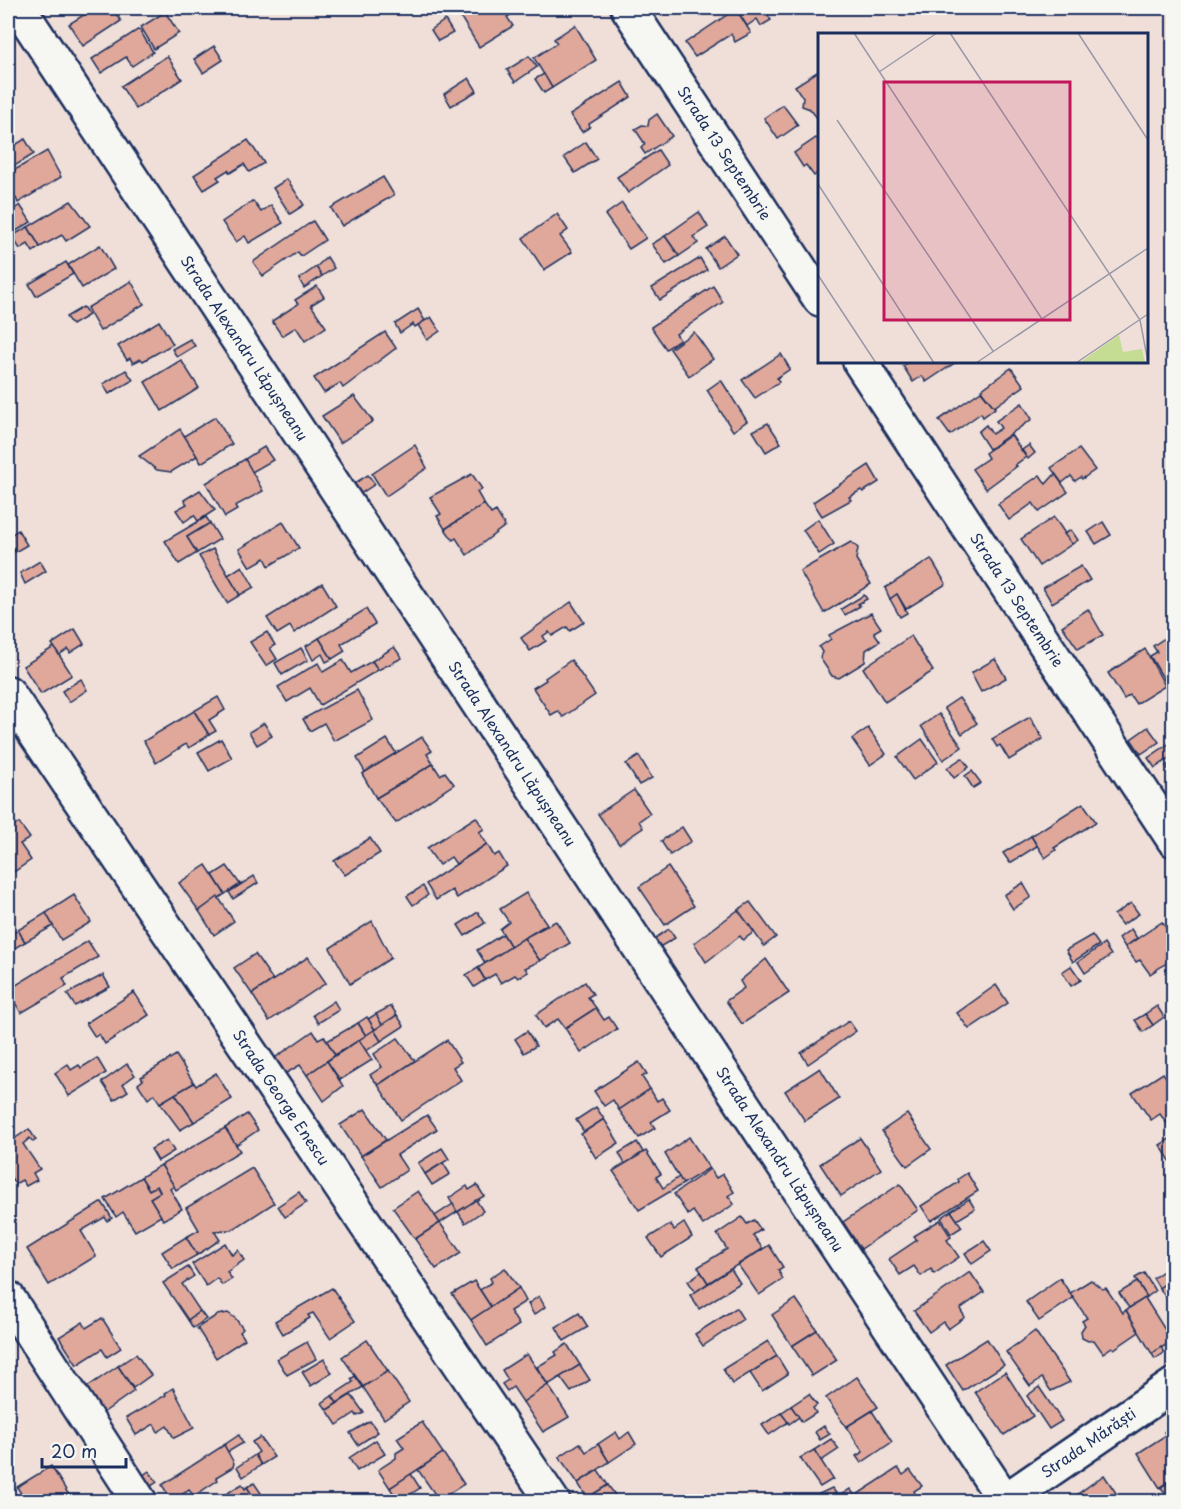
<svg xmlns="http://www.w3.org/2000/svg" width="1181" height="1509" font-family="'Playpen Sans',sans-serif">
<rect width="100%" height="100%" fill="#efdfd8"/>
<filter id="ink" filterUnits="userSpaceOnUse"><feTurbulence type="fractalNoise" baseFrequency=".0167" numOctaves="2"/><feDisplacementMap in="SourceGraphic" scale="12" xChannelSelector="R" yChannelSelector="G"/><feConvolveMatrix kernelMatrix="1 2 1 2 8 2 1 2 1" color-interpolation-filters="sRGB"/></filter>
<g filter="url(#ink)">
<g fill="#e0a89a" stroke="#1b2f5e" stroke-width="1.5">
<path d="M95,8H112L121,21L83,46L69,24Z"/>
<path d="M455,8H512L515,12L507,17L513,26L479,47Z"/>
<path d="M739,8H763L771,20L761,26L757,19L747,26L736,9Z"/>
<path d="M736,9L751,33L735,42L731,34L695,57L685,43Z"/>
<path d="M165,12L179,33L154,49L141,27Z"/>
<path d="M445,20L453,33L438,41L431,30Z"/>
<path d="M575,25L596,60L552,88L534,58L557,43L554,39Z"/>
<path d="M139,29L153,52L132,66L126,57L101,73L92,59Z"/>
<path d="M214,46L223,60L203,73L194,59Z"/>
<path d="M167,56L182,79L136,109L121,86Z"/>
<path d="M529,56L537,67L515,82L507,70Z"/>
<path d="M820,70V118L818,119L810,109L802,106L803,98L795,86Z"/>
<path d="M544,74L552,88L544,93L535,79Z"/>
<path d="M469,78L477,91L451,106L444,94Z"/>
<path d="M622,82L631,97L589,124L590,127L582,132L570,115Z"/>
<path d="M783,105L798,125L778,139L764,118Z"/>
<path d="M657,114L672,136L645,154L641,148L645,144L635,129L642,125L648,126L649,120Z"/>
<path d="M816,138L820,141V171L814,176L806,165L803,167L794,153Z"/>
<path d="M25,139L34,154L8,170V142L12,147Z"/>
<path d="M248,140L264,163L249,172L244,164L230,173L228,170L217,177L220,180L204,190L194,175Z"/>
<path d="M586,142L597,159L575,173L564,157Z"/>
<path d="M658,150L668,165L628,193L617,177Z"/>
<path d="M47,151L61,177L18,203L16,198L8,203V174Z"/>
<path d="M383,177L394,195L342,226L331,208Z"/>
<path d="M287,179L304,205L290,214L273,188Z"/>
<path d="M71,201L90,226L66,241L62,235L40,247L28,227Z"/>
<path d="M253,201L261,212L271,205L283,223L249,243L245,236L236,242L222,222Z"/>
<path d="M622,203L646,238L629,249L605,215Z"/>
<path d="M20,205L31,222L13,233L8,225V214Z"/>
<path d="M699,212L708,227L693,237L698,243L679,256L665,236Z"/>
<path d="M557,214L568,230L560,236L572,252L544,270L523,238Z"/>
<path d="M313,221L325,240L301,256L298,252L263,276L253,262Z"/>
<path d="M28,227L40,247L33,252L28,244L20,249L12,236Z"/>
<path d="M665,236L679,256L666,264L652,244Z"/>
<path d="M725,236L737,254L718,267L706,249Z"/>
<path d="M100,245L114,269L82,288L68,265Z"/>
<path d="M327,257L334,268L322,276L316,267Z"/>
<path d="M700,258L707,270L660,300L652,288Z"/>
<path d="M66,262L73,274L36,296L29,284Z"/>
<path d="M316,267L322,276L304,288L299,279Z"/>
<path d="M131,281L144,304L100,331L87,308Z"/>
<path d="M317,286L324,297L311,305L326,327L305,341L296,327L282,336L272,321L298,304L295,300Z"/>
<path d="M713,286L723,302L676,334L680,340L666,349L651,327Z"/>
<path d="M83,307L89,315L72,325L66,317Z"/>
<path d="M418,309L425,321L415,327L413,324L400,333L395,324Z"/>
<path d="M431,317L440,331L427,340L418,325Z"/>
<path d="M159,321L173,344L143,361L141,359L133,363L130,358L127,360L118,346Z"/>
<path d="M385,332L396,348L343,388L340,383L324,393L314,378Z"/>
<path d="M694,332L713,359L689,376L670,349Z"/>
<path d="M190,339L195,346L177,357L172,349Z"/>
<path d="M781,354L790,369L777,378L779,382L755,398L742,380Z"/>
<path d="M181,360L199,388L162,411L145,382Z"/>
<path d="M909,362H956L926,382L922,376L913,382L903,366Z"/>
<path d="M1011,368L1024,386L994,407L981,390Z"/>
<path d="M126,370L133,380L109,394L103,384Z"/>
<path d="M721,380L747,421L733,431L707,390Z"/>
<path d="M981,391L995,408L983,417L981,413L950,435L939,420Z"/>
<path d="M354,396L373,421L340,443L322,416Z"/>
<path d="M1022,403L1032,419L989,449L978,432L986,425L992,434L1001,428L996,421Z"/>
<path d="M215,417L232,444L201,463L184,436Z"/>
<path d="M768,423L781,443L766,452L753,431Z"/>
<path d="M180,429L197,456L171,472L157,470L139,456Z"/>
<path d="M1011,435L1026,457L1015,465L1017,466L986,489L972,469L988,458L985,453Z"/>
<path d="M415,445L427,468L386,496L372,474Z"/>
<path d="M1029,445L1035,453L1028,459L1022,450Z"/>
<path d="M264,447L273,460L252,472L245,459Z"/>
<path d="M1079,449L1095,470L1082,479L1081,477L1075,481L1071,476L1062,483L1051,468Z"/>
<path d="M245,459L263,491L235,506L237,510L225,517L206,483Z"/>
<path d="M869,465L879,482L863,492L861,490L849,497L851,500L822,516L813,502Z"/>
<path d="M472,474L482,489L477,492L484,504L445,529L437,516L441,514L430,497Z"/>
<path d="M1055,474L1068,492L1039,512L1033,503L1009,520L998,504L1040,475L1046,484Z"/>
<path d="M368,475L375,484L357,496L350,486Z"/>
<path d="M200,490L215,510L198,521L194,515L184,522L176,510L187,504L184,500Z"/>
<path d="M484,504L491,514L496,511L505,526L467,555L456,538L453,540L445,529Z"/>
<path d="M206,517L210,523L187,537L197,553L179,564L165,541Z"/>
<path d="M1054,517L1072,544L1039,566L1021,539Z"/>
<path d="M818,519L834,544L819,554L803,530Z"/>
<path d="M283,522L299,548L269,566L265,558L250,567L239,549Z"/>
<path d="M1103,522L1111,535L1096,544L1088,532Z"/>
<path d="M210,523L220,539L197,553L187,537Z"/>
<path d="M18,530L27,545L15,552L8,541V537Z"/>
<path d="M1071,530L1078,540L1072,544L1064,534Z"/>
<path d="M851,542L858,548L856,559L871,584L824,613L800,571Z"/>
<path d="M213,549L240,595L227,603L199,556Z"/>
<path d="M931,559L946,584L906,609L897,594L890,599L885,588Z"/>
<path d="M40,561L46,571L25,584L20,573Z"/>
<path d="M242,566L254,587L240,595L228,575Z"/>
<path d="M1081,566L1090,580L1052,603L1043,588Z"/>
<path d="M322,583L336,606L294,633L290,626L277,634L267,618Z"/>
<path d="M897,594L907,613L900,617L890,599Z"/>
<path d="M864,595L867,599L858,604L860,606L845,615L841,609Z"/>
<path d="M571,602L584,622L570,631L567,627L552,636L549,632L543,636L546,641L530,651L521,638Z"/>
<path d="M366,609L375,624L341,644L345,651L332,659L319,638Z"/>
<path d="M1088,609L1103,635L1078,649L1062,626Z"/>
<path d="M871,613L881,628L874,632L880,641L866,650L865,662L839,678L832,676L820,658L822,652L819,647L831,639L829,635Z"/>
<path d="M75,629L84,644L70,653L68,649L59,655L52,644Z"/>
<path d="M267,632L275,645L270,648L277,659L266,666L250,642Z"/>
<path d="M1169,635L1174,642V685L1169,688L1150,656L1157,652L1153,646Z"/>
<path d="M911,636L933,671L885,702L863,668Z"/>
<path d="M319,638L332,659L326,662L322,654L313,660L306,646Z"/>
<path d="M54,647L72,675L41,694L23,666Z"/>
<path d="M394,647L402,658L378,670L372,661Z"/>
<path d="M301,648L308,660L282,675L275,663Z"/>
<path d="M1145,649L1165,686L1136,704L1130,695L1124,699L1108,673Z"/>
<path d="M995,659L1006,678L981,692L971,673Z"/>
<path d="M343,660L351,673L372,661L378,670L320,705L310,688L287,702L278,687L318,663L323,672Z"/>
<path d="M571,660L595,695L563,717L558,711L551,715L533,688L546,680L545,678Z"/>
<path d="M81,679L87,690L69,702L62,691Z"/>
<path d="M357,690L373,720L334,741L324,723L310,731L303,719Z"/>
<path d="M218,697L225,710L209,720L216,731L209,735L194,711Z"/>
<path d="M959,698L977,723L962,734L944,708Z"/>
<path d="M194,711L209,735L189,748L186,744L156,763L144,741Z"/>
<path d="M939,714L962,747L943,760L921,726Z"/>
<path d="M1030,717L1043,739L1009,760L1000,745L997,747L992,739Z"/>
<path d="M264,723L272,736L257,745L249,732Z"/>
<path d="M1148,727L1159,742L1141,754L1131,739Z"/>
<path d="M868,728L886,754L870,765L852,739Z"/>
<path d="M422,737L432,751L427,754L433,764L376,798L362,774Z"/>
<path d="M221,739L232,758L209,771L198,752Z"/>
<path d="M387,739L396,753L365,772L357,758Z"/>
<path d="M922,739L938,762L913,780L897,757Z"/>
<path d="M1170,743L1174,748V755L1155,768L1148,758Z"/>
<path d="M639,756L652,778L639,785L626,764Z"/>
<path d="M962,758L969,767L954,778L947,768Z"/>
<path d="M1174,761V779L1166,766Z"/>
<path d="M433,764L440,775L445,772L454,784L396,823L376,798Z"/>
<path d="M972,771L981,783L973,788L965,776Z"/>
<path d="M634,790L650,813L639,821L643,828L619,844L598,814Z"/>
<path d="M1083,803L1096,822L1054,848L1056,850L1045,858L1031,836Z"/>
<path d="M476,817L484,829L479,832L487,844L456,864L451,857L439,865L427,848Z"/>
<path d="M19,823L30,838L20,844L31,860L8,876V829Z"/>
<path d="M682,827L691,841L670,855L661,841Z"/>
<path d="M1031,836L1037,846L1010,863L1003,853Z"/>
<path d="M370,838L380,853L345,875L334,861Z"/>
<path d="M487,844L494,856L499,853L507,866L457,898L452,890L436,900L426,884Z"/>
<path d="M206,865L225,894L199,911L179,883Z"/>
<path d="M227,866L240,884L225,894L213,875Z"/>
<path d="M668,867L694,906L665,925L639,887Z"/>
<path d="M254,876L258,883L233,899L229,892Z"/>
<path d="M1023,883L1031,897L1013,909L1004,895Z"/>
<path d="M423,886L428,895L413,905L407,896Z"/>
<path d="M526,893L547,924L511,947L500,929L509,922L500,909Z"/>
<path d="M74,895L91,922L61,940L46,913Z"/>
<path d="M218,897L234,921L214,935L199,911Z"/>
<path d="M750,902L776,937L764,946L738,910Z"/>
<path d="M1131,903L1139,914L1122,925L1114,915Z"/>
<path d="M738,910L754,932L743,940L740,936L706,962L694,943Z"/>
<path d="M478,912L485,923L465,936L458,925Z"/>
<path d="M46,913L53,926L25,942L18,930Z"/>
<path d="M372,921L391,958L350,984L330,948Z"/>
<path d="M556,921L570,943L540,961L524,938Z"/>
<path d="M1162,922L1174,939V958L1150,974L1140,960L1136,962L1125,947Z"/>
<path d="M669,929L675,938L656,949L651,941Z"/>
<path d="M1131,929L1137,938L1125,947L1119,938Z"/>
<path d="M18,930L25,942L8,952V936Z"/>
<path d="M503,934L511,947L485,963L477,950Z"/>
<path d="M1092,935L1099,945L1073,962L1066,950Z"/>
<path d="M524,938L540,961L525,968L528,972L518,978L515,975L501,983L495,974L485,980L478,968Z"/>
<path d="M88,941L98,957L63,978L67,986L21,1013L8,990Z"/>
<path d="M1104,944L1111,955L1085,973L1078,962Z"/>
<path d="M255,954L273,980L252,994L234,968Z"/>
<path d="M308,957L326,983L269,1021L252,994Z"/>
<path d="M766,959L789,993L742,1024L726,1001L744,988L740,981Z"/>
<path d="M1071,966L1081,980L1071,986L1062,972Z"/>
<path d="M478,968L485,980L474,987L466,975Z"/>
<path d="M103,975L110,987L75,1006L67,994Z"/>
<path d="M585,982L593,994L588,997L596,1008L565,1028L558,1019L544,1028L536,1015Z"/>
<path d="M996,985L1008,1003L969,1029L957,1013Z"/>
<path d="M134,992L149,1015L105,1044L99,1034L95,1037L86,1023Z"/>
<path d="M334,1001L339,1010L318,1023L313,1015Z"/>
<path d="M391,1006L397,1015L382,1025L376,1014Z"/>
<path d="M1157,1006L1164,1017L1153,1025L1145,1014Z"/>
<path d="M596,1008L604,1020L609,1017L617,1029L581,1053L565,1028Z"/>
<path d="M376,1014L382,1025L375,1030L368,1019Z"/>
<path d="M1145,1014L1153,1025L1143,1032L1135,1020Z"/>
<path d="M397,1015L404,1026L381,1041L374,1030Z"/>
<path d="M367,1017L375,1030L366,1036L358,1023Z"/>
<path d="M849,1021L856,1031L808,1064L801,1053Z"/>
<path d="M358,1023L366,1036L335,1055L327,1041Z"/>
<path d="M374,1030L381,1041L366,1051L359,1040Z"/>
<path d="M313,1031L318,1039L324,1036L335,1055L307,1075L300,1065L283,1075L272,1060Z"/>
<path d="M527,1031L536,1046L524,1053L515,1039Z"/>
<path d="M398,1038L415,1061L378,1085L370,1075L382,1067L374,1054Z"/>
<path d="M359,1040L372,1060L340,1080L327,1061Z"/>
<path d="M447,1040L461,1062L453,1067L461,1080L401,1120L378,1085Z"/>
<path d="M176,1055L194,1083L160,1103L154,1094L148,1099L138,1084L143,1080L141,1077Z"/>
<path d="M97,1058L106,1073L69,1096L55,1073L68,1064L71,1070L79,1065L81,1068Z"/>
<path d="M327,1061L343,1086L324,1101L307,1075Z"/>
<path d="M639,1062L647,1074L642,1077L650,1089L619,1110L613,1100L604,1106L594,1091Z"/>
<path d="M127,1064L135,1075L123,1084L128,1091L114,1100L102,1082Z"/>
<path d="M820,1068L839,1099L805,1121L785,1091Z"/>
<path d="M216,1073L232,1099L194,1122L175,1094L194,1083L196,1086Z"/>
<path d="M1163,1073L1174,1088V1122L1168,1125L1160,1114L1151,1120L1132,1093Z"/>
<path d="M650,1089L657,1101L662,1098L670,1110L651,1122L655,1128L639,1138L619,1110Z"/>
<path d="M175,1094L194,1122L180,1130L160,1103Z"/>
<path d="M596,1107L604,1119L584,1132L576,1120Z"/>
<path d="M365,1109L386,1140L361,1156L340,1125Z"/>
<path d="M247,1114L258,1130L236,1145L225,1128Z"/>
<path d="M907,1114L931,1149L907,1166L882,1131Z"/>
<path d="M427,1115L437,1129L397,1155L407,1170L382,1187L361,1156Z"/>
<path d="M604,1119L619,1143L596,1158L581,1134Z"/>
<path d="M225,1128L240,1151L176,1190L161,1165Z"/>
<path d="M29,1129L36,1140L33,1142L30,1138L23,1144L40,1169L33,1173L37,1180L26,1186L22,1180L15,1184L8,1173V1143Z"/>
<path d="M1174,1136V1167L1160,1145Z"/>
<path d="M689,1137L709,1168L683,1184L665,1154Z"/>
<path d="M860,1138L881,1169L841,1196L820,1164Z"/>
<path d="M167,1140L174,1151L158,1161L151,1149Z"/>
<path d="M637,1142L643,1152L625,1164L619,1153Z"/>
<path d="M442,1148L449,1159L425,1174L418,1163Z"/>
<path d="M646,1151L661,1174L656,1177L663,1188L679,1177L683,1184L639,1210L613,1171Z"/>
<path d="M443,1163L450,1174L432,1185L425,1174Z"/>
<path d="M161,1165L174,1186L170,1189L182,1209L163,1220L150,1198L160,1192L157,1186L149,1190L141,1177Z"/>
<path d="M252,1168L274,1203L232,1230L214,1231L220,1240L197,1255L186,1237L199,1230L186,1208Z"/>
<path d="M710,1169L716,1178L723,1174L734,1192L728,1196L734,1204L703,1225L693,1211L688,1215L674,1194Z"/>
<path d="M967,1173L978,1191L931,1221L921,1206L959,1182L958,1179Z"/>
<path d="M141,1177L149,1190L157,1186L160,1192L150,1198L161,1216L135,1231L123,1212L116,1217L105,1199Z"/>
<path d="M900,1184L918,1210L861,1249L843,1222Z"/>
<path d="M477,1185L484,1196L457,1212L449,1198L467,1186L469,1190Z"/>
<path d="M418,1191L440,1223L415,1239L393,1208Z"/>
<path d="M299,1192L306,1203L285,1217L278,1206Z"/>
<path d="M969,1199L975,1209L957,1220L951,1211Z"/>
<path d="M476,1200L483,1211L465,1223L458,1212Z"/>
<path d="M102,1202L112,1218L107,1221L105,1217L81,1231L96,1256L49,1285L27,1249Z"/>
<path d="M453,1204L457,1212L440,1223L435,1216Z"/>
<path d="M951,1211L962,1227L951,1234L941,1218Z"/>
<path d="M742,1217L747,1224L754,1220L761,1230L753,1235L763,1249L708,1283L698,1267L727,1249L717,1234Z"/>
<path d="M940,1220L951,1237L947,1240L959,1257L934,1274L931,1269L921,1276L914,1266L900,1275L889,1259L917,1240L914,1236Z"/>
<path d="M440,1223L461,1253L436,1269L415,1239Z"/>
<path d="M684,1223L692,1237L661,1257L648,1238L670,1224L674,1230Z"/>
<path d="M186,1237L197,1255L173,1269L162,1252Z"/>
<path d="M984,1241L991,1251L972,1264L965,1253Z"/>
<path d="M225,1243L232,1255L238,1250L244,1260L227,1272L232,1279L222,1285L217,1278L206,1286L192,1264Z"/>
<path d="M769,1245L783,1267L778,1270L783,1279L759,1295L738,1265Z"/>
<path d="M1174,1264V1278L1159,1288L1153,1278Z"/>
<path d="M188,1267L194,1276L182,1284L200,1311L188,1320L163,1283Z"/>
<path d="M505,1268L519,1288L491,1307L480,1290L492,1282L490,1278Z"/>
<path d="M731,1269L740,1283L699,1309L690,1295Z"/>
<path d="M701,1272L708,1283L695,1292L688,1281Z"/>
<path d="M970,1272L984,1292L960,1309L965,1317L948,1329L943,1322L929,1332L914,1311Z"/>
<path d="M1144,1273L1155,1291L1147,1297L1135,1278Z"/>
<path d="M1060,1278L1073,1298L1039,1321L1026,1302Z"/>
<path d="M1174,1278V1309L1159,1288Z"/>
<path d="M1091,1280L1102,1289L1106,1288L1123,1313L1126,1310L1139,1332L1114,1349L1112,1347L1103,1353L1094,1340L1088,1341L1082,1338L1081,1331L1085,1325L1082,1321L1087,1318L1070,1293Z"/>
<path d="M474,1281L491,1307L471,1320L452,1294Z"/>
<path d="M1137,1282L1147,1297L1129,1308L1119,1293Z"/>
<path d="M332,1288L355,1321L330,1338L313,1313L308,1315L310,1318L283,1334L275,1321Z"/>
<path d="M519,1288L526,1301L510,1311L519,1325L487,1346L471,1320Z"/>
<path d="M539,1296L545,1307L534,1315L528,1304Z"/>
<path d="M1145,1298L1172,1341L1152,1354L1126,1310Z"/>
<path d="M796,1299L817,1330L792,1346L772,1315Z"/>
<path d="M736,1308L743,1319L703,1346L695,1334Z"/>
<path d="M200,1311L206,1319L193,1328L188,1320Z"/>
<path d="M228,1313L236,1319L243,1329L240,1332L245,1339L216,1358L197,1328L217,1315Z"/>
<path d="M579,1313L588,1327L564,1341L556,1327Z"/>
<path d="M102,1318L121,1348L107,1357L102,1349L77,1365L59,1337L83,1322L86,1328Z"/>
<path d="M817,1330L837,1360L812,1376L792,1346Z"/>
<path d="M1035,1331L1070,1382L1051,1391L1042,1378L1030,1386L1006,1352Z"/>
<path d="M987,1339L1004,1365L963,1391L946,1365Z"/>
<path d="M367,1340L388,1371L363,1387L342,1357Z"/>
<path d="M768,1341L777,1356L732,1384L723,1369Z"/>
<path d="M307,1342L316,1359L287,1375L277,1359Z"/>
<path d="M567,1344L580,1365L548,1385L537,1367L557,1355L555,1352Z"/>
<path d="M1161,1347L1164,1353L1155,1359L1152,1354Z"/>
<path d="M136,1354L151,1375L133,1388L118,1366Z"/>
<path d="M527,1354L548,1385L523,1402L513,1387L507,1391L502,1384L508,1380L502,1370Z"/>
<path d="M777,1356L788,1374L762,1391L750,1373Z"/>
<path d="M324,1359L332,1373L311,1386L302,1372Z"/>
<path d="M580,1365L590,1380L571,1392L560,1377Z"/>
<path d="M118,1366L134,1391L100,1415L83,1390Z"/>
<path d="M388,1371L409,1402L384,1419L363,1387Z"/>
<path d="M1005,1372L1033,1416L1004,1435L975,1392Z"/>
<path d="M355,1376L363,1387L337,1403L332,1396L353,1382L351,1379Z"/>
<path d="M857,1377L878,1407L846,1427L826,1398Z"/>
<path d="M548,1385L569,1417L543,1432L523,1402Z"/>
<path d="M1039,1387L1062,1421L1049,1429L1027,1396Z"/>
<path d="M173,1388L194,1428L174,1438L167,1426L158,1432L154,1424L136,1435L126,1418L166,1395L165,1393Z"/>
<path d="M809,1394L817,1405L813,1408L816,1413L802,1422L791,1406Z"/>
<path d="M332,1396L337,1403L327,1410L322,1403Z"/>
<path d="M349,1396H352L364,1413L357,1416L355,1413L337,1425L327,1410Z"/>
<path d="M791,1406L799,1417L789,1424L781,1413Z"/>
<path d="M872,1411L892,1442L861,1463L856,1456L863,1452L846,1427Z"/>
<path d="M781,1413L788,1422L769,1435L762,1425Z"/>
<path d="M370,1421L378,1432L358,1445L350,1433Z"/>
<path d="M422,1422L443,1453L390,1488L378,1470L396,1458V1453L404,1448L397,1438Z"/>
<path d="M1174,1425V1447L1164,1432Z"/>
<path d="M824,1426L830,1434L820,1440L815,1432Z"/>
<path d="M616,1432L620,1439L629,1432L636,1444L609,1462L598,1444Z"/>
<path d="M239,1435L243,1443L228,1452L224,1445Z"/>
<path d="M1166,1435L1174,1447V1479L1160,1488L1138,1453Z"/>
<path d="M260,1437L274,1457L261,1465L255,1455L259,1452L252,1442Z"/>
<path d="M831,1439L839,1449L821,1461L814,1450Z"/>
<path d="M376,1440L385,1454L357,1471L349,1458Z"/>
<path d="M580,1443L586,1452L598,1444L609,1462L578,1483L559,1457Z"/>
<path d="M224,1445L234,1463L233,1467L216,1477L218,1480L194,1496L189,1490L172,1501L162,1485Z"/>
<path d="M814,1450L833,1479L820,1487L800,1458Z"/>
<path d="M443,1453L464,1484L439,1500L418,1470Z"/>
<path d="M255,1455L261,1465L243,1477L237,1467Z"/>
<path d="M51,1466L69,1495L59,1502H26L17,1487Z"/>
<path d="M898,1468L903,1475L910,1470L922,1486L914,1491L917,1498L910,1502H875L872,1497L863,1502L858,1494Z"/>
<path d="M598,1470L608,1485L587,1498L578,1483Z"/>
<path d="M149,1471L157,1482L139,1494L132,1483Z"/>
<path d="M411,1474L420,1488L399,1502L390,1488Z"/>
<path d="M1104,1475L1122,1502H1079L1075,1496Z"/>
<path d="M1172,1480L1174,1493L1167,1497L1161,1487Z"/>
<path d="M254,1483L261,1493L254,1498L247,1487Z"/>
<path d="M242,1484L245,1489L247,1487L254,1498L248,1502H213Z"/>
<path d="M608,1485L615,1495L605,1502H589L587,1498Z"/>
<path d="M832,1488L836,1493L823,1501L819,1494Z"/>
<path d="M850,1489L857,1498L852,1502H830Z"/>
</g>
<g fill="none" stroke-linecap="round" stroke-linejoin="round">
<g stroke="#1b2f5e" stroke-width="38">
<g id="minor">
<path id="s1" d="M19,8L1005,1501"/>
<path id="s2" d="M628,8L820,299"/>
<path id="s3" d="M860,362L1174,840"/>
<path id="s4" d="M8,693L553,1502"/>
<path d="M8,1298L140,1502"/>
<path id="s5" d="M1003,1502L1174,1385"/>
</g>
</g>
<use href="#minor" stroke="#f6f6f2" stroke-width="33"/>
</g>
</g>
<g text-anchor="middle" stroke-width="5" stroke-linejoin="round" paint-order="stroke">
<g font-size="15" fill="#1b2f5e" stroke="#f6f6f2">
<text dy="5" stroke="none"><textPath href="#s2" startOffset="174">Strada 13 Septembrie</textPath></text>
<text dy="5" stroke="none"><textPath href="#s1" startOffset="408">Strada Alexandru Lăpușneanu</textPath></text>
<text dy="5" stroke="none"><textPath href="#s3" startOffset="285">Strada 13 Septembrie</textPath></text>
<text dy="5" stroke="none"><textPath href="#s1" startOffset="894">Strada Alexandru Lăpușneanu</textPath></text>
<text dy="5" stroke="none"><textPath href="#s4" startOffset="488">Strada George Enescu</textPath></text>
<text dy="5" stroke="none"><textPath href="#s1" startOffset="1380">Strada Alexandru Lăpușneanu</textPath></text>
<text dy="5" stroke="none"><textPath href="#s5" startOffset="104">Strada Mărăști</textPath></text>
</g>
</g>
<g transform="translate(818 33)">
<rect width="330" height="330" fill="#efdfd8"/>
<path d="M301,302L305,319L324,316L327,330H261Z" fill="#c5dc93"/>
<path fill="none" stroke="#9a99a7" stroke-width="1.5" d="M36,0L224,286M132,0L322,287L330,329M260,0L330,107M61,39L119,0M19,87L175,318M0,151L116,330M0,242L58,330M158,330L330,215M258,330L330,281"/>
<path fill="#c2185b" fill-opacity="0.15" stroke="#c2185b" stroke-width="3" d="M66,49H252V287H66Z"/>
<rect width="330" height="330" fill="none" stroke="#1b2f5e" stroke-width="3"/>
</g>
<rect width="1181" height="1509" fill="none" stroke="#f6f6f2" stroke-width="30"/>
<rect x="15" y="15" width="1151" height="1479" fill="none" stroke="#1b2f5e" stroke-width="2" filter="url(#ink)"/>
<path d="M42 1458v9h84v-9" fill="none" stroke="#1b2f5e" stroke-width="3"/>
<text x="51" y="1458" font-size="18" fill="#1b2f5e" stroke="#f6f6f2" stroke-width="4.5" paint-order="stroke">20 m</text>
</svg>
